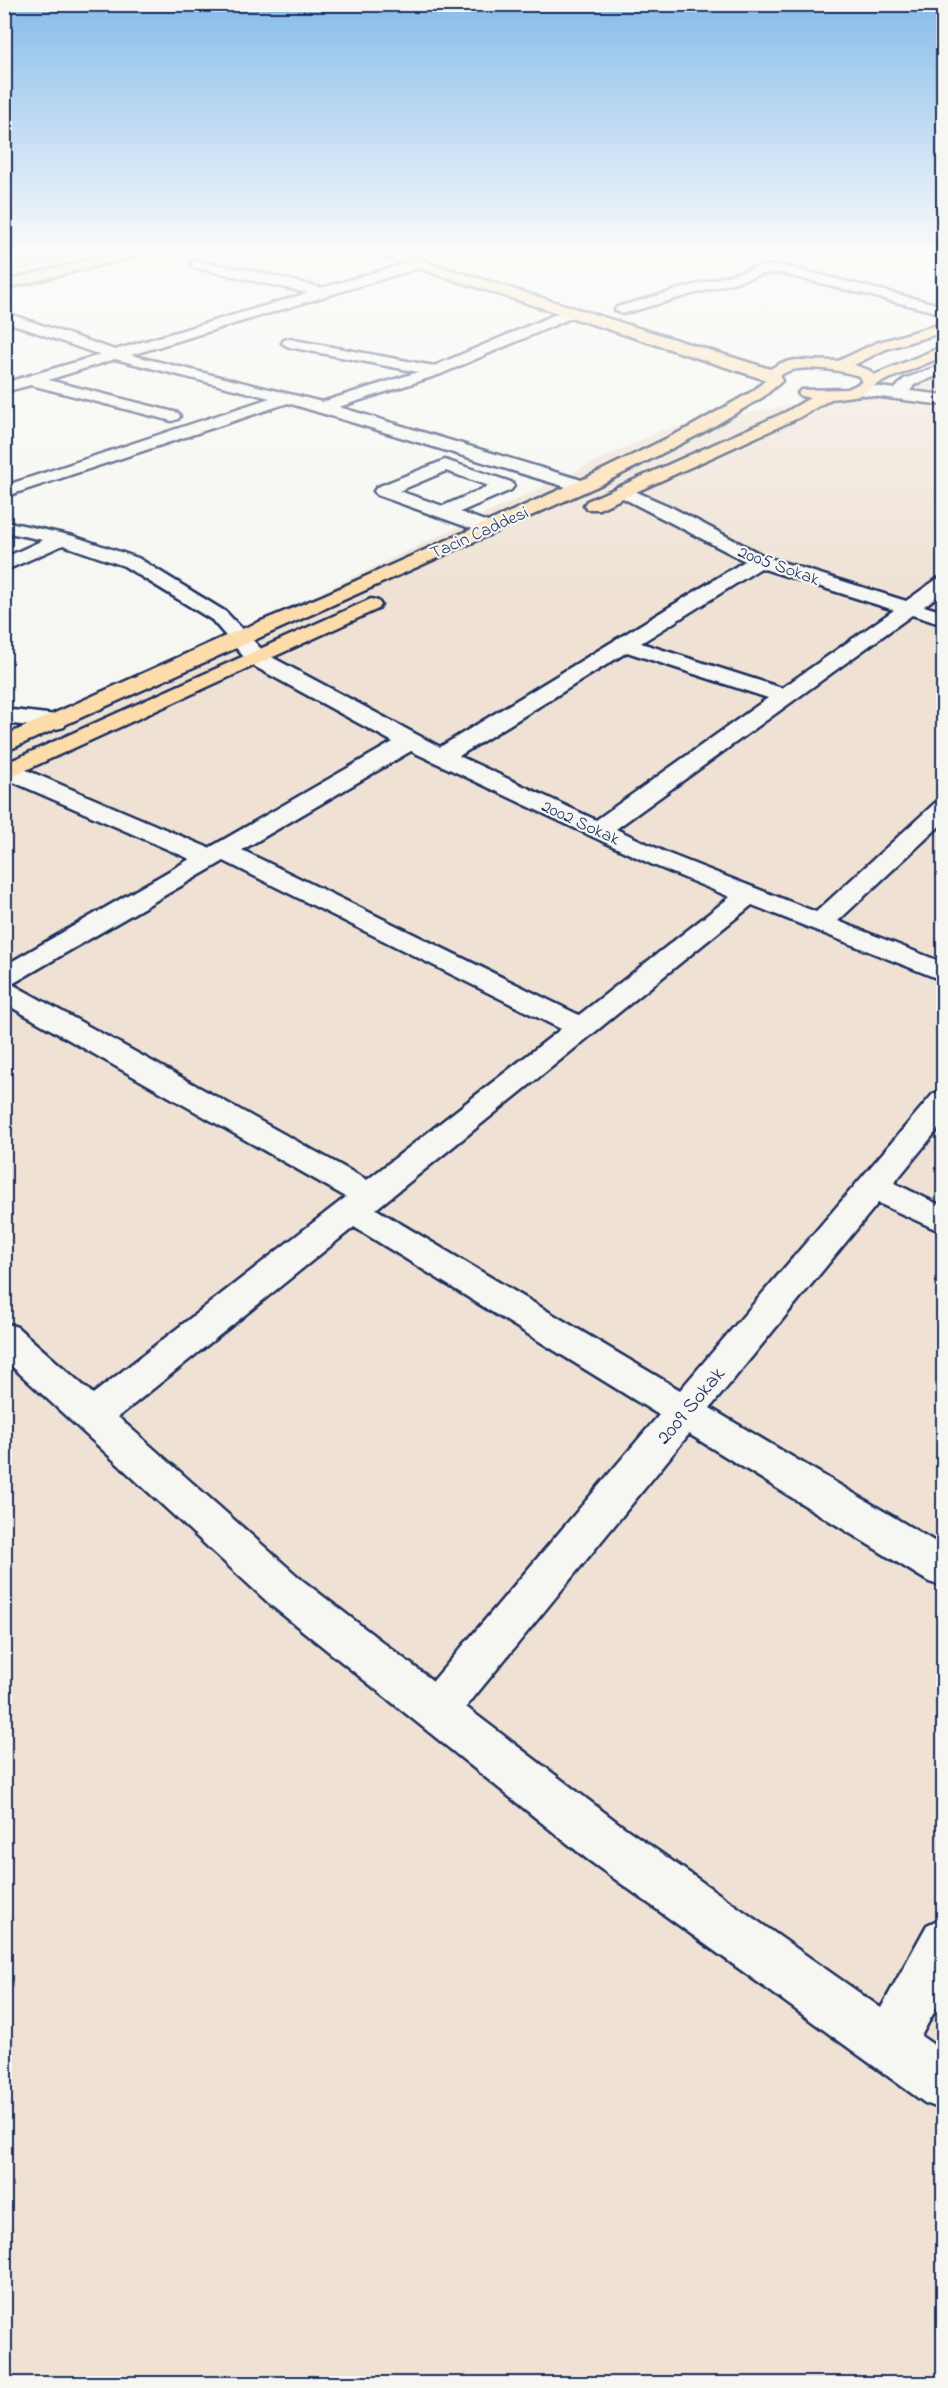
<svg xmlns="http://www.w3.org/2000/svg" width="948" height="2388" font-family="'Indie Flower',sans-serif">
<rect width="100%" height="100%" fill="#f6f6f2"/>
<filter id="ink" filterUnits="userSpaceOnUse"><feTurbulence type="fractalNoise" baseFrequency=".0167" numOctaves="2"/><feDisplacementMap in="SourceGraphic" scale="12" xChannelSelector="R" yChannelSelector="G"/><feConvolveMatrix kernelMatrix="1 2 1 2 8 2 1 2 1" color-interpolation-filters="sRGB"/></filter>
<g filter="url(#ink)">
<path fill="#efe2d5" d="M943,374V2383L5,2384V743L662,430Z"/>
<path fill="#b3e7a9" stroke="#678b84" stroke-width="1.5" d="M5,253H86L5,273Z"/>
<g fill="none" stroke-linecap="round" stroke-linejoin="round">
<g stroke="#1b2f5e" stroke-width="5">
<g id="minor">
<path d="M421,259L425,260L427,263L425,266L131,355L322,402L418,372L289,347L282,343L284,340L289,339L434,366L568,309H578L580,312L578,315L441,374L339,407L588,482L591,486L588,490H576L288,403L4,497V486L270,398L115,359L48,380L178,413L180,416L178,419L172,421L31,385L4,392V383L100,355L4,321V312L115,350L308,293L193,267L191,264L193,261L245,269L322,288Z"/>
<path d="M780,265L944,306V314L780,273L763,274L622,314L615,310L617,307L758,267Z"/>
<path d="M944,364V373L914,385L910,391L944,395V405L864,395L856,390L864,385L895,389L904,379Z"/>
<path d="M445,460L511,482L514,486L511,490L460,512L493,524L496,528L493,532H481L377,495L374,491L377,487ZM446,471L489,486L443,506L399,491Z"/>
<path d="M623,486L671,507L766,557L906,601L937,579L944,577V592L924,606L944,612V625L912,615L616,829L669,854L816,912L935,803L944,801V822L838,921L944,963V981L752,905L376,1209L680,1390L933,1094L944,1091V1122L894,1183L944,1207V1233L878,1203L710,1408L944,1547V1587L929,1582L689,1434L466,1707L621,1825L881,2008L927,1925L944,1917V1994L921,2036L944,2052V2110L925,2103L587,1859L272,1606L4,1359V1323L17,1327L93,1394L346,1197L4,1003V966L190,859L4,778V765L17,766L209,848L393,742L250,664L212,620L124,566L63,545L4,571V558L43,540L4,532V521L73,536L138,558L226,612L266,654L440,747L745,561L617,495L614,491L617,487ZM761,568L894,610L782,688L641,643ZM627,652L768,698L596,820L459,756ZM411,751L651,864L730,897L579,1015L242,850ZM224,861L561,1029L367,1180L12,984ZM354,1227L659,1415L433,1681L302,1580L118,1417Z"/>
<path d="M4,709L56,715L64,717L67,722L64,727L56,729L4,723Z"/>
</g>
</g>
<g stroke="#1b2f5e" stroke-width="5">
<g id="major">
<path d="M117,253H138L136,256L4,289V281Z"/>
<path d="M378,253H397L770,369L781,363L795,360L838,361L876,343L944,323V332L886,349L854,365L869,370L874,375L944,346V356L877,384L861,395L831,399L798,418L599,509H587L584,505L587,501L786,412L810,398L801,396L798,393L801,390L848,389L862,382L859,376C840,370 795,362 780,376L782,381L763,397L702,433L600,485L4,752V736L230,634L322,596L588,477L690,427L753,391L766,380L380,256Z"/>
<path d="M371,599L378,601L381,605L378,609L4,780V764Z"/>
</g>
</g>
<path stroke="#1b2f5e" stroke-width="1.5" stroke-dasharray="2 2" stroke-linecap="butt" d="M4,256L17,253"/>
<use href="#minor" fill="#f6f6f2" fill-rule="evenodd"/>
<use href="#major" fill="#fddcac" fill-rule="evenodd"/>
</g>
</g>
<linearGradient id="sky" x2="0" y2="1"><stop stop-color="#87bcec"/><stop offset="0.43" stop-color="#fbfbf9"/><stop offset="1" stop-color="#fbfbf9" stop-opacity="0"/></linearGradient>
<rect width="948" height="587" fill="url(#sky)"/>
<g text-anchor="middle" stroke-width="4.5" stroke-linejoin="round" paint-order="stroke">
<g font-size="18" fill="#1b2f5e" stroke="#f6f6f2">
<text transform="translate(479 532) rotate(-24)" y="6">Tacin Caddesi</text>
<text transform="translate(779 565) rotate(20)" y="6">2005 Sokak</text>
<text transform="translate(581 822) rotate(25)" y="6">2002 Sokak</text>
</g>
<g font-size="21" fill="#1b2f5e" stroke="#f6f6f2">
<text transform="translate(690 1405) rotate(-50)" y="7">2009 Sokak</text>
</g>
</g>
<rect width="948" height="2388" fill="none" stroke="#f6f6f2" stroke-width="24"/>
<rect x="12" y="12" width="924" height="2364" fill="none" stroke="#1b2f5e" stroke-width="2" filter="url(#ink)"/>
</svg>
